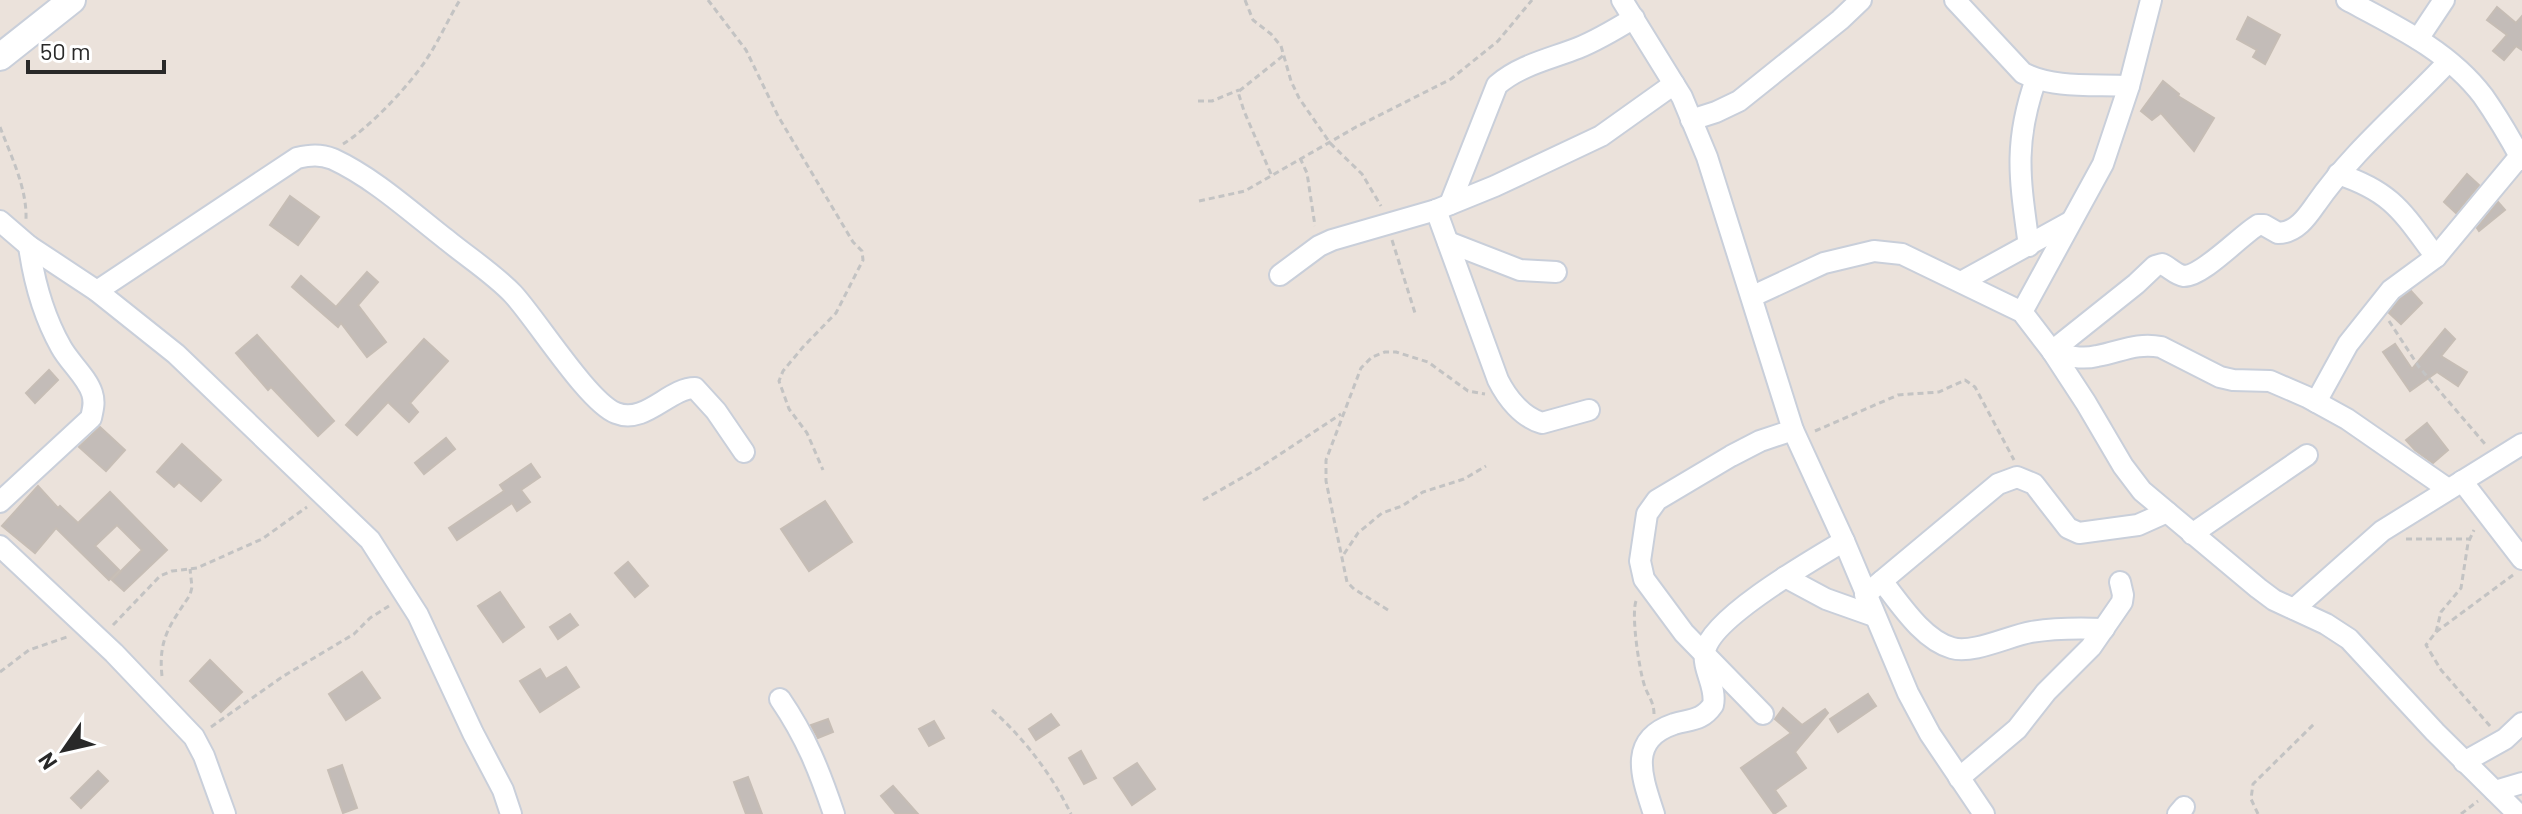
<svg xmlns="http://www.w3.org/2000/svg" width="2522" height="814" font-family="Barlow,sans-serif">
<rect width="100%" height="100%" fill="#ebe2db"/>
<g fill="#c3bcb8" stroke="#c6bdb5" stroke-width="2">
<path d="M2497,7L2516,23L2522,16V50L2516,46L2504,60L2493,51L2507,35L2487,20Z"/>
<path d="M2248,17L2280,35L2265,64L2253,57L2257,50L2237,39Z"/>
<path d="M2163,81L2179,94L2178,96L2214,118L2194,151L2161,113L2152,120L2141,111Z"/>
<path d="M2467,174L2479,185L2456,213L2444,202Z"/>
<path d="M290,196L319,217L298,245L270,225Z"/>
<path d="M2498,202L2505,210L2479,231L2477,228Z"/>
<path d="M367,272L378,282L358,305L386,342L367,357L341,323L338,327L292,287L301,276L336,307Z"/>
<path d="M2411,291L2422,303L2401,324L2389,313L2400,299Z"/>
<path d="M2445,329L2455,339L2441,356L2467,372L2458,386L2437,372L2410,391L2383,352L2395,344L2412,369Z"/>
<path d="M257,335L334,421L318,436L271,387L268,390L236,353Z"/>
<path d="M424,339L448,361L410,403L418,412L409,422L388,402L357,435L346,425Z"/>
<path d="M49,370L58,380L35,403L26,393Z"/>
<path d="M2427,423L2448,450L2433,463L2415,450L2406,440Z"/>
<path d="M100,427L125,450L106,471L79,447Z"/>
<path d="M446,438L455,449L424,474L415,463Z"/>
<path d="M182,444L221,480L201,501L179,482L174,487L157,472Z"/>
<path d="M531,464L540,477L521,490L530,502L517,511L512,503L457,540L449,528L504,491L500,485Z"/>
<path d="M38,486L58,508L60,506L78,523L110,492L167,550L124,591L112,580L142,550L117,525L95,546L119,570L109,580L56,528L35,553L2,526Z"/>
<path d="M825,501L852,542L809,571L781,529Z"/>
<path d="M628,562L648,586L635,597L615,573Z"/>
<path d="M500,592L524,627L503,642L478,606Z"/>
<path d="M570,614L578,625L558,639L550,627Z"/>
<path d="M210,660L242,692L221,712L190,681Z"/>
<path d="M566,667L579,687L540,712L520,681L540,669L546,679Z"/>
<path d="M362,672L380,698L346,720L329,694Z"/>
<path d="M1868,694L1876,706L1838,732L1830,719Z"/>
<path d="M1783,708L1802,725L1825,709L1828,713L1795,752L1806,768L1775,790L1786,806L1774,814L1741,768L1791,733L1775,719Z"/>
<path d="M1051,714L1059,725L1036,740L1029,729Z"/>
<path d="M828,719L833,732L818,738L811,725Z"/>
<path d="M934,721L944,738L929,746L919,729Z"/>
<path d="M1081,751L1096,778L1084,784L1069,758Z"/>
<path d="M1137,763L1155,789L1132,805L1114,778Z"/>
<path d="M342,765L357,808L343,813L328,770Z"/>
<path d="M98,771L108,781L81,808L71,798Z"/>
<path d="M748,777L762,814H746L734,782Z"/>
<path d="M893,786L918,814H896L881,796Z"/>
</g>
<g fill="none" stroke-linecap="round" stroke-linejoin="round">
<g stroke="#c9cfda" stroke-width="24">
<g id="minor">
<path d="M1622,0L1682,97L1707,157L1793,430L1844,541L1908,693L1930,734L1984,814"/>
<path d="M1955,0L2023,73C2055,89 2094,84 2129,86"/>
<path d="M2347,0C2396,26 2449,51 2483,96C2497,116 2510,138 2522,160"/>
<path d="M2418,39L2444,0"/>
<path d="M1691,120L1716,112L1739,101L1840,20L1861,0"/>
<path d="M2338,174C2393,192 2403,213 2436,257"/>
<path d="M1450,204L1497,85C1520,65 1550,59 1578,48C1598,40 1616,29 1634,18"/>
<path d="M1436,210L1498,380C1507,398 1522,417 1542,423L1589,410"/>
<path d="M0,221L29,246L97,291L176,354L370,540L418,615L473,733L503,790L511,814"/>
<path d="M1448,242L1520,270L1556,272"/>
<path d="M2029,246C2020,180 2013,144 2036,79"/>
<path d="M1280,275L1319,246L1332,240L1436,210L1495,186L1601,136L1674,84"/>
<path d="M1961,282L2070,222"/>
<path d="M97,291L297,158C310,155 320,154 333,159C374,178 411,212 447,240C469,258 494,274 513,294C537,320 588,402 616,413C645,425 669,388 695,388L716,411L744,452"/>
<path d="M1753,296L1824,263L1874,251L1902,254L2022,312L2052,351L2086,403L2123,466L2142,491L2258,588L2274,600L2326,624L2349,639L2435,732L2518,814"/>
<path d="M2022,312L2103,164L2129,86L2151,0"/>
<path d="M2052,351L2136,284L2155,266L2162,264C2169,267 2176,275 2184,276C2203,276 2241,235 2258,225H2264L2278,233C2296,233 2307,217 2316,204C2353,151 2404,109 2448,62"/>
<path d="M2052,351C2067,356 2081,360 2097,356C2120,352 2137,342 2161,347L2220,377L2233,380L2270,381L2307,397L2347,419L2448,489"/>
<path d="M2316,402L2348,344L2391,290L2436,257L2520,156"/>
<path d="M2462,481L2522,559"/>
<path d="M0,502L91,418C93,409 95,402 92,393C87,377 69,362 61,347C43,315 34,282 29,246"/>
<path d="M2192,534L2307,455"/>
<path d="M0,546L114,653L194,737L204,756L225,814"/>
<path d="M1785,577L1826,599L1874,616"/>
<path d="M1882,581C1900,604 1923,640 1952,648C1973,654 2009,636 2031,632C2055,628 2080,628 2104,629"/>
<path d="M1865,595L1998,484L2017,477L2034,484L2068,528L2079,533L2138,525L2167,512"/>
<path d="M2294,609L2382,531L2522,444"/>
<path d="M780,699C806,737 819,770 834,814"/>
<path d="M1763,714L1684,633L1644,579L1640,561L1647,514L1657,500L1731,456L1760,441L1793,430"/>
<path d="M2464,762L2505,739L2522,723"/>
<path d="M1959,778L2017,729L2046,692L2091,647L2122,602L2123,595L2120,582"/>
<path d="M2495,791L2522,783"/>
<path d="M1654,814C1642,777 1627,740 1674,724C1691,719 1702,721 1713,705C1717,687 1702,670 1705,651C1712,617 1814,559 1844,541"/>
<path d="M2178,814L2184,807"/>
</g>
</g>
<g stroke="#c9cfda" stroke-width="30">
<path id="tertiary" d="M0,57L72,0"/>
</g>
<g stroke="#c3c3c3" stroke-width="3" stroke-dasharray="6 4" stroke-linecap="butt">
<path d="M708,0L746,50L778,116L853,242L862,251L863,260L836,313L803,347L783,371L779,381L789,409L807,433L823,470"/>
<path d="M1245,0L1253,20L1271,34L1281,46L1291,81L1299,98L1330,143L1362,174L1381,206"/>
<path d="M1198,101H1212L1239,90"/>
<path d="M0,127C11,156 27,188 26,219"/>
<path d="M343,144C369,128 409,86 426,60C439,41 448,19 460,0"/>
<path d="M1300,158L1307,173L1315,226"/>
<path d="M1271,174L1244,111L1238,92L1284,55"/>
<path d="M1199,201L1245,191L1356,127L1451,79L1498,41L1532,0"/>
<path d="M1392,240L1415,313"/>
<path d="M2389,321L2419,367L2485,444"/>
<path d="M1815,431L1898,395L1939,392L1965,380L1975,387L2014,460"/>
<path d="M1203,500L1259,468L1341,414"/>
<path d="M2406,539H2470"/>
<path d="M1344,554L1358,533L1382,513L1402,506L1423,492L1464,479L1486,466"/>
<path d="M1636,601C1631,615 1639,668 1644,684C1647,695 1654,701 1654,714"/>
<path d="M1388,610L1354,589L1347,582L1326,481V460L1361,368L1372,357L1385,352H1396L1428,362L1468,391L1485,394"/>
<path d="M113,625L160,576L172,571L197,568L262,539L307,507"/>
<path d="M2436,632L2441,612L2461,588L2468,543L2474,530"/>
<path d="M0,672L29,650L67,637"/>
<path d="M162,676C158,639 170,625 190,595L192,587L190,569"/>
<path d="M992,710C1024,738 1052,775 1071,814"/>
<path d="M2490,726L2441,670L2426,645L2436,632L2513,575"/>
<path d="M211,727L282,677L354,634L370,618L389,606"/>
<path d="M2258,814L2251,799L2253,784L2314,724"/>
<path d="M2461,814L2478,801"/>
</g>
<use href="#minor" stroke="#fff" stroke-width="20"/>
<use href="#tertiary" stroke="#fff" stroke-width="26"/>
</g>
<g transform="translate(64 750) rotate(236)" stroke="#ffffff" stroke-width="6" paint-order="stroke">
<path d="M0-6L14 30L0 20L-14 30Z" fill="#292929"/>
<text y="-12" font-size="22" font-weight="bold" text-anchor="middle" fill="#292929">N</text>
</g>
<path d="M28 60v12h136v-12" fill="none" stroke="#292929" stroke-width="4"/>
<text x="40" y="60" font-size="24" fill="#292929" stroke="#ffffff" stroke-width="6" paint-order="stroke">50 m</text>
</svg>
